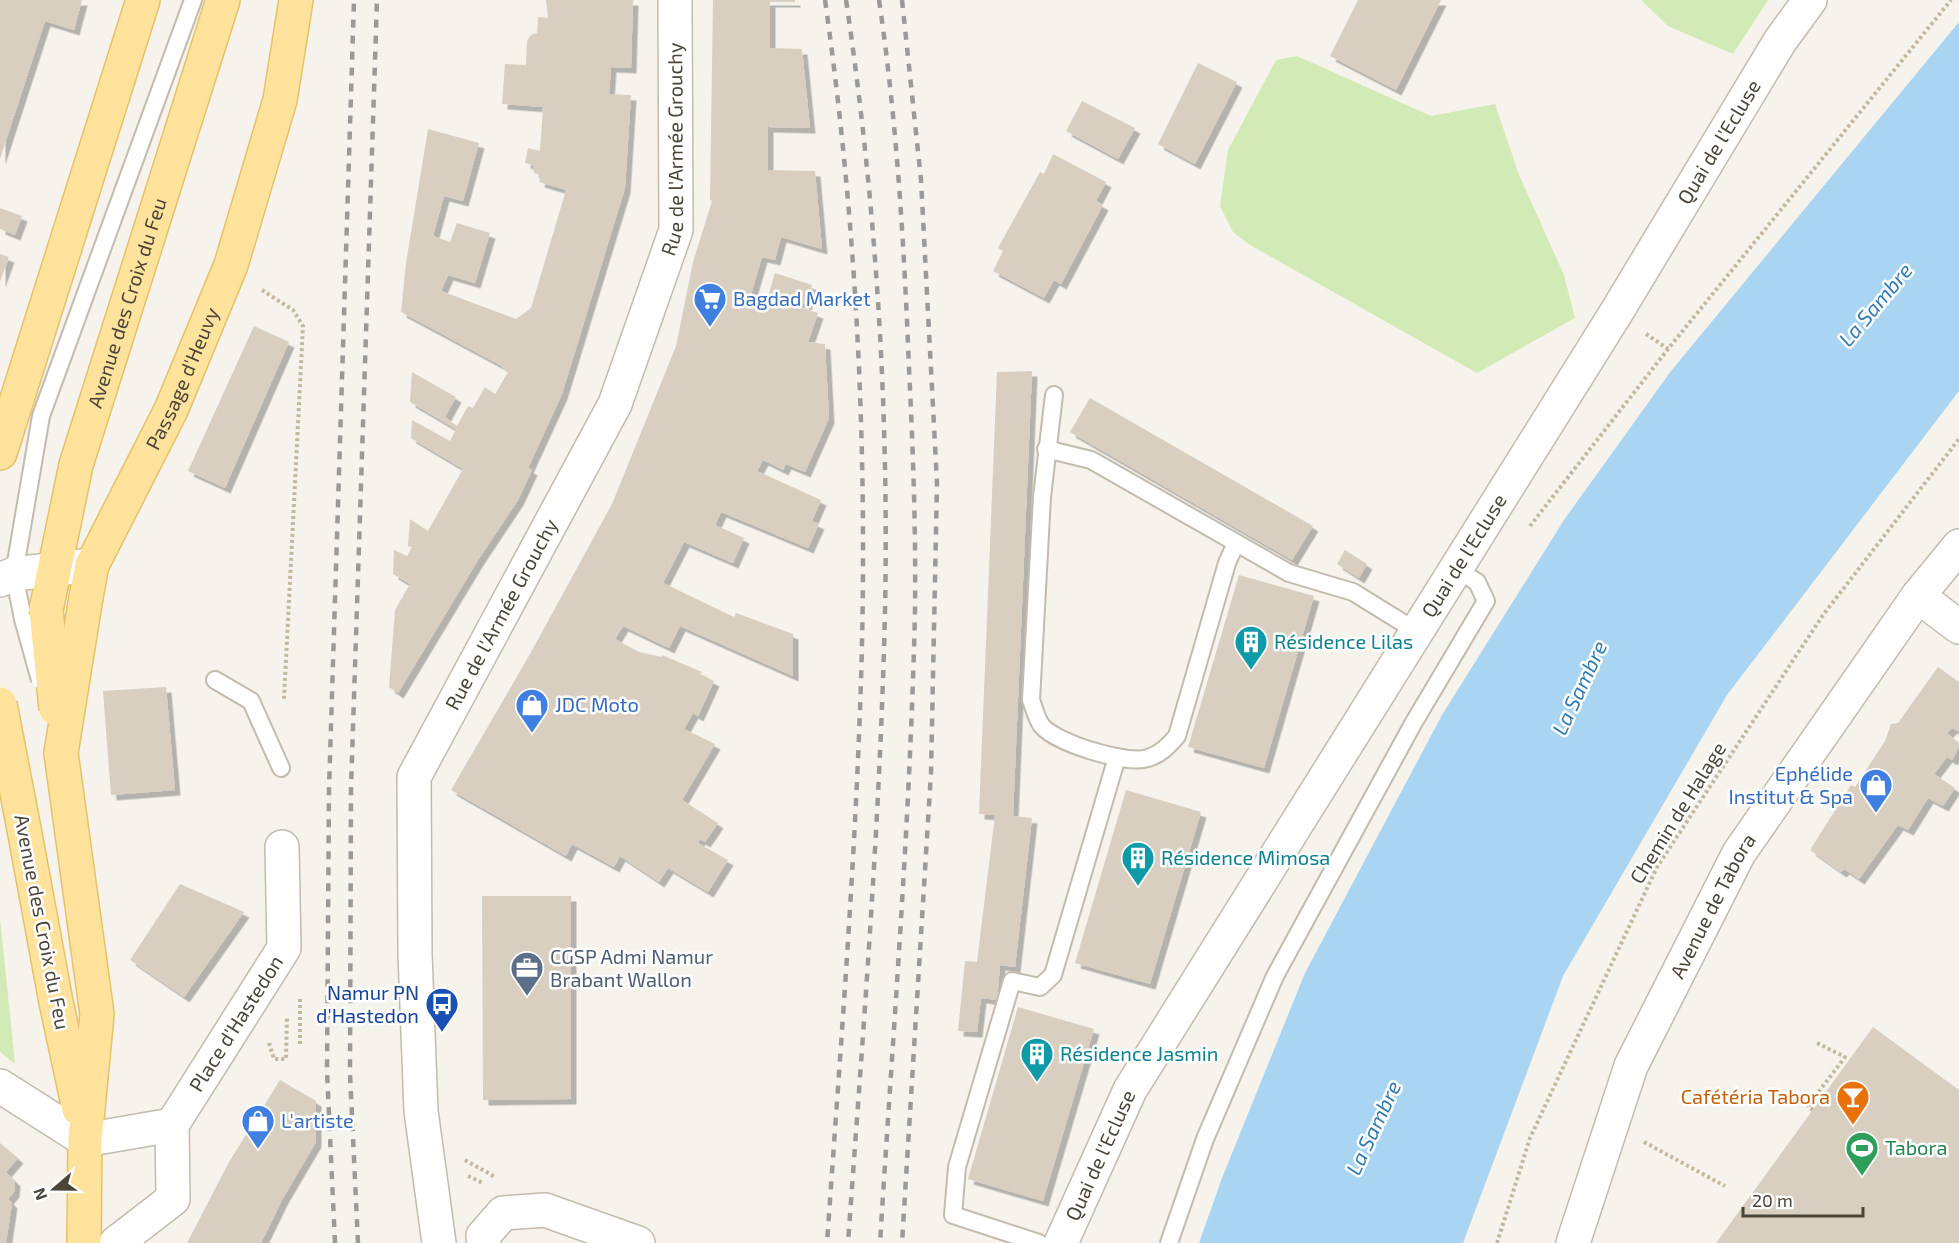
<svg xmlns="http://www.w3.org/2000/svg" width="1959" height="1243" font-family="'Exo 2',sans-serif">
<defs>
<filter id="shadow"><feDropShadow dx="5.5" dy="5.5" stdDeviation="0" flood-color="#0004"/></filter>
</defs>
<rect width="100%" height="100%" fill="#f6f3ec"/>
<g fill="#d2eab5">
<path d="M1641,0H1768L1733,54L1668,26Z"/>
<path d="M1297,56L1431,116L1495,104L1519,175L1564,275L1575,318L1477,373L1250,245L1233,232L1220,206L1228,150L1276,60Z"/>
<path d="M0,918L15,1064L0,1052Z"/>
</g>
<path fill="#a9d4f2" d="M1959,22V391L1727,695L1563,976L1463,1243H1199L1222,1178L1305,973L1442,715L1564,520L1671,371Z"/>
<g fill="#d8cfc1" filter="url(#shadow)">
<path d="M0,0H82L74,30L45,21L0,159Z"/>
<path d="M546,0H633L631,68L611,67L609,94L631,95L625,188L562,394L528,468L532,470L518,500L478,560L398,693L389,687L395,610L410,584L393,574L394,550L407,556L412,547L408,546L410,519L428,531L463,469L411,438L412,420L450,441L456,429L410,402L412,372L456,397L445,417L457,426L468,406L473,408L485,387L495,394L508,372L500,365L401,312L406,263L428,129L479,143L463,201L444,196L433,236L450,242L457,223L490,233L475,283L448,275L441,291L516,319L531,308L566,190L539,182L541,175L534,173L533,165L525,163L528,148L540,151L543,107L502,104L505,64L526,65L527,41L531,35L537,33L538,17L548,18Z"/>
<path d="M713,0H795V2H770V48L802,49L810,128L768,127V170L815,171L822,249L781,237L775,260L762,257L750,298L758,301L760,295L818,313L808,342L825,344L829,418L805,472L786,464L783,470L763,460L757,471L821,500L812,521L819,524L808,548L721,512L715,525L744,538L733,563L684,542L663,583L734,617L736,613L793,634V676L680,626L669,648L623,626L615,639L639,652L662,657V655L702,672L700,674L714,681L698,716L693,713L684,729L715,744L682,800L718,823L705,842L700,839L698,843L728,860L708,892L668,868L659,882L620,856L614,867L572,844L566,856L451,790L530,654L612,504L676,346L693,262L712,201L710,200Z"/>
<path d="M1358,0H1441L1396,90L1330,56Z"/>
<path d="M1198,63L1237,82L1195,164L1158,144Z"/>
<path d="M1082,101L1135,128L1118,159L1066,131Z"/>
<path d="M1053,154L1106,182L1096,201L1103,205L1061,284L1054,280L1044,298L993,271L1003,251L998,248L1040,172L1044,174Z"/>
<path d="M0,208L22,216L15,235L0,229Z"/>
<path d="M0,254L9,257L0,282Z"/>
<path d="M775,273L812,285L806,305L769,293Z"/>
<path d="M254,326L289,342L225,488L188,471Z"/>
<path d="M1032,371L1013,816L1032,818L1015,967L1000,965L997,1000L981,998L977,1032L958,1031L965,961L977,962L995,815L979,814L997,372Z"/>
<path d="M1090,398L1313,526L1292,560L1070,432Z"/>
<path d="M1345,550L1367,564L1359,578L1337,564Z"/>
<path d="M1239,575L1314,596L1264,768L1188,747Z"/>
<path d="M1938,667L1959,682V731L1952,728L1947,733L1959,743V747L1952,760L1947,757L1934,774L1955,788L1943,806L1928,798L1908,830L1898,825L1859,879L1844,869L1841,872L1810,850L1851,785L1855,787L1885,741L1891,724L1898,723Z"/>
<path d="M166,687L175,790L111,795L103,691Z"/>
<path d="M1126,790L1201,812L1150,984L1075,963Z"/>
<path d="M180,884L244,912L184,997L130,960Z"/>
<path d="M482,896H571V1099L483,1100Z"/>
<path d="M1018,1007L1094,1029L1043,1201L968,1179Z"/>
<path d="M1873,1027L1959,1090V1243H1716Z"/>
<path d="M280,1080L316,1101V1142L283,1198L261,1243H187L229,1162Z"/>
<path d="M0,1143L18,1158L6,1172L15,1181L14,1192L8,1199L12,1203L6,1243H0Z"/>
</g>
<g fill="none" stroke-linecap="round" stroke-linejoin="round">
<g stroke="#c2bbae" stroke-width="20">
<g id="service">
<path d="M1054,395L1042,497L1031,700C1034,708 1037,720 1042,726C1056,743 1127,765 1148,758C1161,754 1168,746 1177,736L1227,563L1236,543"/>
<path d="M1046,449L1091,460L1289,573L1353,592L1416,631"/>
<path d="M23,619L14,574L41,416L193,0"/>
<path d="M215,680L251,701L281,768"/>
<path d="M1039,1243L953,1215L957,1167L1012,981L1040,987L1053,975L1117,757"/>
<path d="M1169,1243L1205,1139L1275,976L1414,722L1486,601L1477,582L1455,568"/>
</g>
</g>
<g stroke="#c2bbae" stroke-width="36">
<g id="minor">
<path d="M0,580L14,574L92,565"/>
<path d="M1918,596L1959,627"/>
<path d="M0,1086L85,1140L172,1125"/>
<path id="s1" d="M116,1243L173,1199L172,1125L284,948L282,847"/>
<path d="M484,1243L483,1236L503,1213L545,1210L638,1243"/>
<path id="s2" d="M1061,1243L1130,1090L1616,313L1780,41L1810,0"/>
<path id="s3" d="M1573,1243L1631,1066L1739,853L1918,596L1959,546"/>
</g>
</g>
<g stroke="#c2bbae" stroke-width="36">
<g id="tertiary">
<path id="s4" d="M439,1243L421,1111L415,954L414,777L615,404L676,230L675,0"/>
</g>
</g>
<g stroke="#e6c16a" stroke-width="36">
<g id="primary">
<path d="M0,453L143,0"/>
<path id="s5" d="M86,597L92,565L171,410L231,265L280,100L296,0"/>
<path id="s6" d="M46,610L76,465L223,0"/>
<path d="M61,753L97,1014L85,1140L84,1243"/>
<path d="M24,829L56,1002L79,1109"/>
</g>
</g>
<g stroke="#c4b79f" stroke-width="4" stroke-dasharray="3 3" stroke-linecap="butt">
<path d="M262,290L293,310L303,326L284,699"/>
<path d="M1646,334L1668,349"/>
<path d="M1530,526L1668,349L1951,0"/>
<path d="M269,1043L274,1059H286L287,1017"/>
<path d="M300,1044V996"/>
<path d="M1813,1110L1808,1106L1845,1057L1817,1043"/>
<path d="M1644,1142L1725,1186"/>
<path d="M465,1160L495,1177"/>
<path d="M468,1176L483,1183"/>
<path d="M1497,1243L1530,1138L1657,867L1823,615L1959,439"/>
</g>
<use href="#service" stroke="#fff" stroke-width="16"/>
<use href="#minor" stroke="#fff" stroke-width="33"/>
<use href="#tertiary" stroke="#fff" stroke-width="33"/>
<use href="#primary" stroke="#ffe39c" stroke-width="33"/>
<g stroke="#9a9a9a" stroke-width="4.5" stroke-dasharray="8 8" stroke-linecap="butt">
<path d="M825,0C857,225 868,454 861,681C855,868 840,1056 827,1243"/>
<path d="M846,0C876,202 889,408 885,612C880,822 863,1033 848,1243"/>
<path d="M879,0C897,122 904,244 909,368C913,449 916,530 915,612C910,822 893,1033 880,1243"/>
<path d="M902,0L921,180L937,483L931,773L902,1243"/>
<path d="M335,1243L327,1071L329,789L354,0"/>
<path d="M358,1243L350,1074L351,788L377,0"/>
</g>
<g stroke="#c2bbae" stroke-width="20" stroke-linecap="butt">
<path id="service-bridge" d="M23,619L40,680"/>
</g>
<g stroke="#e6c16a" stroke-width="36" stroke-linecap="butt">
<g id="primary-bridge">
<path d="M46,610L56,709"/>
<path d="M0,704L24,829"/>
<path d="M61,753L86,597"/>
</g>
</g>
<use href="#service-bridge" stroke="#fff" stroke-width="16"/>
<use href="#primary-bridge" stroke="#ffe39c" stroke-width="33"/>
</g>
<defs>
<g id="supermarket-pin" transform="scale(1.725)"><path d="M0 17L-7.5 6A9.5 9.5 0 1 1 7.5 6Z" fill="#3f7fe0" stroke="#fff"/><path d="M-6-5.5h2.5l.6 2H6L4.5 2H-2.5L-4.4-4H-6ZM-1.5 3.2a1.3 1.3 0 1 0 .1 0ZM3 3.2a1.3 1.3 0 1 0 .1 0Z" fill="#fff"/></g>
<g id="building-pin" transform="scale(1.725)"><path d="M0 17L-7.5 6A9.5 9.5 0 1 1 7.5 6Z" fill="#0f9aa8" stroke="#fff"/><path d="M-4-6H4V6H1V3H-1V6H-4ZM-2.5-4.3h1.7v1.8h-1.7ZM.8-4.3h1.7v1.8H.8ZM-2.5-1h1.7V.8h-1.7ZM.8-1h1.7V.8H.8Z" fill="#fff"/></g>
<g id="shop-pin" transform="scale(1.725)"><path d="M0 17L-7.5 6A9.5 9.5 0 1 1 7.5 6Z" fill="#3f7fe0" stroke="#fff"/><path d="M-5-2.5h2.3a2.7 3.5 0 0 1 5.4 0H5L5.5 6h-11ZM-1.5-2.5h3a1.5 2.3 0 0 0-3 0Z" fill="#fff"/></g>
<g id="office-pin" transform="scale(1.725)"><path d="M0 17L-7.5 6A9.5 9.5 0 1 1 7.5 6Z" fill="#5c6f8a" stroke="#fff"/><path d="M-6-3h4V-5.5h4V-3h4V5H-6ZM-1-4.5V-3h2v-1.5ZM-6 0V1H6V0Z" fill="#fff"/></g>
<g id="bus-pin" transform="scale(1.725)"><path d="M0 17L-7.5 6A9.5 9.5 0 1 1 7.5 6Z" fill="#1a4fb4" stroke="#fff"/><path d="M-5-6H5V4H4V6H2V4H-2V6H-4V4H-5ZM-3.5-4V0h7V-4ZM-3.5 1.2v1.5H-2V1.2ZM2 1.2v1.5H3.5V1.2Z" fill="#fff"/></g>
<g id="bar-pin" transform="scale(1.725)"><path d="M0 17L-7.5 6A9.5 9.5 0 1 1 7.5 6Z" fill="#e8710a" stroke="#fff"/><path d="M-6-5H6L.8 .8V4.5H3.5V6h-7V4.5H-.8V.8Z" fill="#fff"/></g>
<g id="stadium-pin" transform="scale(1.725)"><path d="M0 17L-7.5 6A9.5 9.5 0 1 1 7.5 6Z" fill="#2e9e5b" stroke="#fff"/><path d="M0-5a6.5 5 0 1 0 0 10a6.5 5 0 1 0 0-10ZM-3.5-1.8h7v3.6h-7Z" fill="#fff"/></g>
</defs>
<g fill-rule="evenodd">
<use href="#supermarket-pin" x="710" y="299"/>
<use href="#building-pin" x="1251" y="642"/>
<use href="#shop-pin" x="532" y="705"/>
<use href="#shop-pin" x="1876" y="785"/>
<use href="#building-pin" x="1138" y="858"/>
<use href="#office-pin" x="527" y="968"/>
<use href="#bus-pin" x="442" y="1004"/>
<use href="#building-pin" x="1037" y="1054"/>
<use href="#bar-pin" x="1853" y="1097"/>
<use href="#shop-pin" x="258" y="1121"/>
<use href="#stadium-pin" x="1862" y="1148"/>
</g>
<g text-anchor="middle" stroke-width="5" stroke-linejoin="round" paint-order="stroke">
<g font-size="20" fill="#4b4439" stroke="#fff">
<text dy="7" stroke="none"><textPath href="#s2" startOffset="1284">Quai de l'Ecluse</textPath></text>
<text dy="7" stroke="none"><textPath href="#s4" startOffset="1156">Rue de l'Armée Grouchy</textPath></text>
<text dy="7" stroke="none"><textPath href="#s6" startOffset="318">Avenue des Croix du Feu</textPath></text>
<text dy="7" stroke="none"><textPath href="#s5" startOffset="240">Passage d'Heuvy</textPath></text>
<text dy="7" stroke="none"><textPath href="#s2" startOffset="798">Quai de l'Ecluse</textPath></text>
<text dy="7" stroke="none"><textPath href="#s4" startOffset="652">Rue de l'Armée Grouchy</textPath></text>
<text transform="translate(1678 813) rotate(-58)" y="7">Chemin de Halage</text>
<text dy="7" stroke="none"><textPath href="#s3" startOffset="366">Avenue de Tabora</textPath></text>
<text transform="translate(42 922) rotate(79)" y="7">Avenue des Croix du Feu</text>
<text dy="7" stroke="none"><textPath href="#s1" startOffset="266">Place d'Hastedon</textPath></text>
<text dy="7" stroke="none"><textPath href="#s2" startOffset="96">Quai de l'Ecluse</textPath></text>
</g>
<g font-size="20" fill="#366cbe" stroke="#fff" text-anchor="start">
<text x="733" y="306">Bagdad Market</text>
<text x="555" y="712">JDC Moto</text>
<text x="1853" y="781" text-anchor="end">Ephélide<tspan x="1853" dy="23">Institut &amp; Spa</tspan></text>
<text x="281" y="1128">L'artiste</text>
</g>
<g font-size="20" fill="#0d838f" stroke="#fff" text-anchor="start">
<text x="1274" y="649">Résidence Lilas</text>
<text x="1161" y="865">Résidence Mimosa</text>
<text x="1060" y="1061">Résidence Jasmin</text>
</g>
<g font-size="20" fill="#4e5e75" stroke="#fff" text-anchor="start">
<text x="550" y="964">CGSP Admi Namur<tspan x="550" dy="23">Brabant Wallon</tspan></text>
</g>
<g font-size="20" fill="#164399" stroke="#fff" text-anchor="end">
<text x="419" y="1000">Namur PN<tspan x="419" dy="23">d'Hastedon</tspan></text>
</g>
<g font-size="20" fill="#c56008" stroke="#fff" text-anchor="end">
<text x="1830" y="1104">Cafétéria Tabora</text>
</g>
<g font-size="20" fill="#27864d" stroke="#fff" text-anchor="start">
<text x="1885" y="1155">Tabora</text>
</g>
<g font-size="21" font-style="italic" fill="#2e7ab2" stroke="#fff">
<text transform="translate(1876 305) rotate(-50)" y="7">La Sambre</text>
<text transform="translate(1580 688) rotate(-65)" y="7">La Sambre</text>
<text transform="translate(1374 1128) rotate(-65)" y="7">La Sambre</text>
</g>
</g>
<g transform="translate(54 1189) rotate(250)" stroke="#ffffff" stroke-width="4.5" paint-order="stroke">
<path d="M0-4.5L10 22L0 15L-10 22Z" fill="#4b4439"/>
<text y="-9" font-size="16" font-weight="bold" text-anchor="middle" fill="#4b4439">N</text>
</g>
<path d="M1743 1207v9h120v-9" fill="none" stroke="#4b4439" stroke-width="3"/>
<text x="1752" y="1207" font-size="18" fill="#4b4439" stroke="#ffffff" stroke-width="4.5" paint-order="stroke">20 m</text>
</svg>
